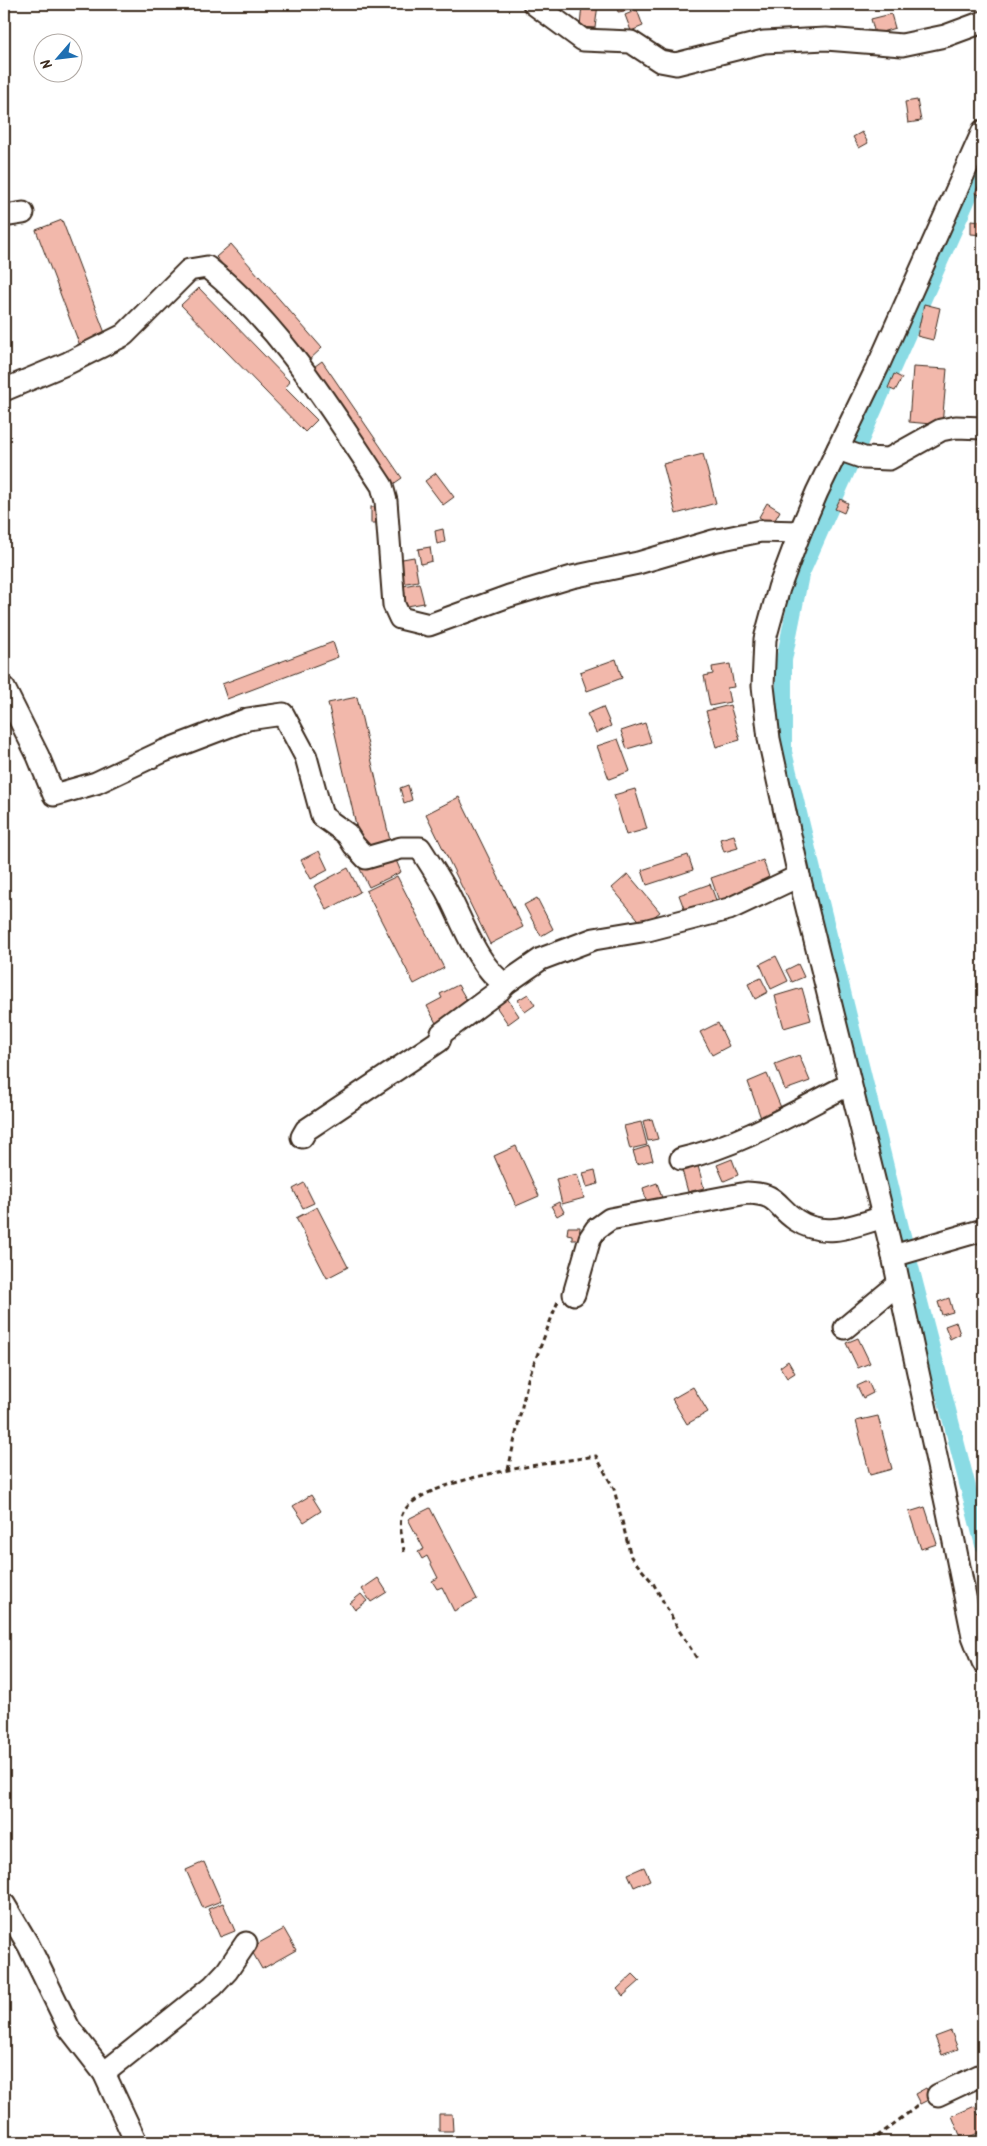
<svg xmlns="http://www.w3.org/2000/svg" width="987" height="2146" font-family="Kalam,sans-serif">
<rect width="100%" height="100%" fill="#fff"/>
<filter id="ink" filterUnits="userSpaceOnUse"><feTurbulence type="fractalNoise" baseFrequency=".02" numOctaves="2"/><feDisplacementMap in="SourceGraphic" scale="10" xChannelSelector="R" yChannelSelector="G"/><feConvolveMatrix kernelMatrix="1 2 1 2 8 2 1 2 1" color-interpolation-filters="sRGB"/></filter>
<g filter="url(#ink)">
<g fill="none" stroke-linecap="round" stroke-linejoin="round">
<path stroke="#8adbe4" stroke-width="16" d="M983,165L801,575L784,660V752L905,1244L983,1545"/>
</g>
<g fill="#f2b8ab" stroke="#3b2a1e">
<path d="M582,4H598L595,28L580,27Z"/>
<path d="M616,4H629L631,10L618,12Z"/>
<path d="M637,10L643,26L631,31L625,15Z"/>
<path d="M891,14L895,28L875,34L871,19Z"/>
<path d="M917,100L921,121L908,123L905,102Z"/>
<path d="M862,132L868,143L859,148L853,137Z"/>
<path d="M983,177V197L975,193Z"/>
<path d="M62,220L108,341L82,351L36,230Z"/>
<path d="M971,220L983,221V235L971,234Z"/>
<path d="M231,244L322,348L307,362L216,257Z"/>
<path d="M199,288L290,382L285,388L317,420L305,432L181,305Z"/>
<path d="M924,304L940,308L933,340L917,336Z"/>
<path d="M322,361L402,478L386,489L307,372Z"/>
<path d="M913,367L947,369L942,425L909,422Z"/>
<path d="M894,374L902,378L895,391L888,388Z"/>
<path d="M703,454L716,503L676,514L663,464Z"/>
<path d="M436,473L454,497L443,505L425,481Z"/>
<path d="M840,499L848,503L844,513L835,509Z"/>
<path d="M767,503L780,511L772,525L759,517Z"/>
<rect x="371" y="507" width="13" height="16"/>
<path d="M443,529L445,542L437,544L435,531Z"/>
<path d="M430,547L432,561L421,564L418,549Z"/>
<path d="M414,557L418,581L395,585L391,561Z"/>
<path d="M419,583L424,603L402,607L398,587Z"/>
<path d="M333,642L338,657L227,699L222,684Z"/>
<path d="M616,659L622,678L587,691L580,672Z"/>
<path d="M730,664L734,687L727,688L730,702L710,706L704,676L713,674L712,667Z"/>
<path d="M357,697L391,845L362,851L328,703Z"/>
<path d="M730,705L740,740L716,747L706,711Z"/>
<path d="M603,707L611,726L596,733L587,714Z"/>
<path d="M645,723L651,742L627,749L621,731Z"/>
<path d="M618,739L630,771L609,779L597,746Z"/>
<path d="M408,785L412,800L404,803L400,788Z"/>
<path d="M635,789L647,829L626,835L614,795Z"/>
<path d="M459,797L523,927L490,944L426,814Z"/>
<path d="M734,835L738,848L724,852L720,839Z"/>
<path d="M319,851L328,870L311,879L301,860Z"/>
<path d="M393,853L401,872L369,887L360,869Z"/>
<path d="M688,855L693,870L647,885L642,870Z"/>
<path d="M763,860L771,883L719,901L711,878Z"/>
<path d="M348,868L360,892L327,910L314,886Z"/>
<path d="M628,874L660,912L643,925L612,888Z"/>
<path d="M397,876L444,968L414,984L366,891Z"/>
<path d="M710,884L716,900L685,911L679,895Z"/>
<path d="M537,898L553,929L541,936L524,905Z"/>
<path d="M776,956L788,981L771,989L760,964Z"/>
<path d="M798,964L804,977L792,982L786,970Z"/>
<path d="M761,978L768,992L755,999L748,984Z"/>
<path d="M458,985L469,1004L438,1027L427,1006L442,998L440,994Z"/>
<path d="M802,988L811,1020L784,1028L775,996Z"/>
<path d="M528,994L535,1005L525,1012L518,1000Z"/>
<path d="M507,998L519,1016L508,1024L495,1005Z"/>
<path d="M718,1023L729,1046L712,1055L700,1032Z"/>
<path d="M799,1055L810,1081L785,1090L775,1064Z"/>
<path d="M767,1074L782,1110L761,1118L748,1082Z"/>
<path d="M652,1119L658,1139L648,1141L643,1121Z"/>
<path d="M641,1122L647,1145L630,1149L624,1126Z"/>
<path d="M516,1146L539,1196L516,1206L494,1156Z"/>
<path d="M649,1146L653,1160L637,1164L633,1151Z"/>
<path d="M732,1159L738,1175L724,1181L717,1165Z"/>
<path d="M698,1166L704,1188L688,1192L682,1170Z"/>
<path d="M595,1170L598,1184L587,1187L583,1173Z"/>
<path d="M577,1174L584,1198L562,1204L556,1179Z"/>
<path d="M304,1183L314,1203L303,1208L293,1189Z"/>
<path d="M657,1183L662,1198L647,1203L643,1188Z"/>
<path d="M559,1202L564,1212L557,1216L551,1206Z"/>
<path d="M317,1207L348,1267L327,1278L296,1218Z"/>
<path d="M568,1227H580L579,1240H572V1235L567,1234Z"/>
<path d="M949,1298L953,1312L942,1315L938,1302Z"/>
<path d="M956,1322L960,1334L950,1339L945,1326Z"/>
<path d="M858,1338L870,1363L858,1368L846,1343Z"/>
<path d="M788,1361L795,1373L787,1378L780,1367Z"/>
<path d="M868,1381L873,1393L863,1398L857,1386Z"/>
<path d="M693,1387L708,1412L687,1424L672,1399Z"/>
<path d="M878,1416L892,1469L870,1475L856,1421Z"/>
<path d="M311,1495L321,1511L304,1522L293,1506Z"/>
<path d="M925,1507L937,1544L921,1549L909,1512Z"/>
<path d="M430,1508L477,1599L454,1611L442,1587L437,1589L432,1581L438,1578L427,1556L422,1559L418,1552L424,1549L408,1519Z"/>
<path d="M378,1578L387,1592L371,1602L362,1589Z"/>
<path d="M361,1594L367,1601L355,1610L350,1603Z"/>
<path d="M204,1862L221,1901L203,1908L186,1870Z"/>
<path d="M644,1867L650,1880L634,1887L628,1874Z"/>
<path d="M223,1903L235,1931L220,1937L208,1909Z"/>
<path d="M284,1929L296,1950L262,1969L250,1948Z"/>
<path d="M633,1974L640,1981L623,1996L617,1989Z"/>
<path d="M951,2031L958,2049L942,2055L935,2037Z"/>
<path d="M926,2088L932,2098L920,2104L915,2094Z"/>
<path d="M975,2106L978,2115L981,2113L983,2117L981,2121L983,2131L962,2140L952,2116Z"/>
<path d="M439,2114H452L453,2131H439Z"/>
</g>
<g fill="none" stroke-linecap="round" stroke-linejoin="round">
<g stroke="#3b2a1e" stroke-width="25">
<g id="minor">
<path d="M534,4L583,40L631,42L660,61L676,64L764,42L826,39L902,45L945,36L983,22"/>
<path d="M983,131L878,366L817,492L800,532L779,588L765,639L763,686L769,739L799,876L893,1256L948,1512L973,1636L983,1662"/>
<path d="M4,216L23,213"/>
<path d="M4,390L68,363L124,335L189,270L207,267C281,326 330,408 382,486L386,501L394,605L400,618L429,625L509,596L572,577L638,563L713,541L761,531L800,532"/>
<path d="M838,449L864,458L889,459L941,430L956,427L983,428"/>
<path d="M4,688L38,756L54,795L96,783L164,751L248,719L283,714L306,757L322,816L347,834L354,845L366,858L401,848H420C429,862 438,876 446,890C462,919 477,967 505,984L541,959L594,939L648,930L729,909L799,876"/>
<path d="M302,1137L306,1130L439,1041L442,1033L500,990L505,984"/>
<path d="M681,1159C741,1145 795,1112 850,1084"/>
<path d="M893,1256L983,1230"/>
<path d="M574,1294L590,1238L596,1229L610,1219L747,1193C779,1194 774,1205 796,1220C824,1239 854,1226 883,1217"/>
<path d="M845,1328L898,1284"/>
<path d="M4,1904L29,1946L69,2028L104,2073L136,2142"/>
<path d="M104,2073L213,1986L227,1971L246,1943"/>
<path d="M938,2095L983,2074"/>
</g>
</g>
<g stroke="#3b2a1e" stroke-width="3" stroke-dasharray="5 4" stroke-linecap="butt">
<path d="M508,1470L528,1379L558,1301"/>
<path d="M404,1552C403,1542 399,1527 401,1518C409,1478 560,1462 596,1456L614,1489L631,1557L653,1583L680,1632L698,1660"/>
<path d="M870,2142L920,2104"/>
</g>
<use href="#minor" stroke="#fff" stroke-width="21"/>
</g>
</g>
<rect width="987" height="2146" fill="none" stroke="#fff" stroke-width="20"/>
<rect x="10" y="10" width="967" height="2126" fill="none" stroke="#3b2a1e" stroke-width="2" filter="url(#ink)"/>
<g transform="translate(58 58) rotate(242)"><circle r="24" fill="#ffffff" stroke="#b1aaa5"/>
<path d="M0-4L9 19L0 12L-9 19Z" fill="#1f6fb2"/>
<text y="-8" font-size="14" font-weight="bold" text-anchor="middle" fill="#3b2a1e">N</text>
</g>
</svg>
